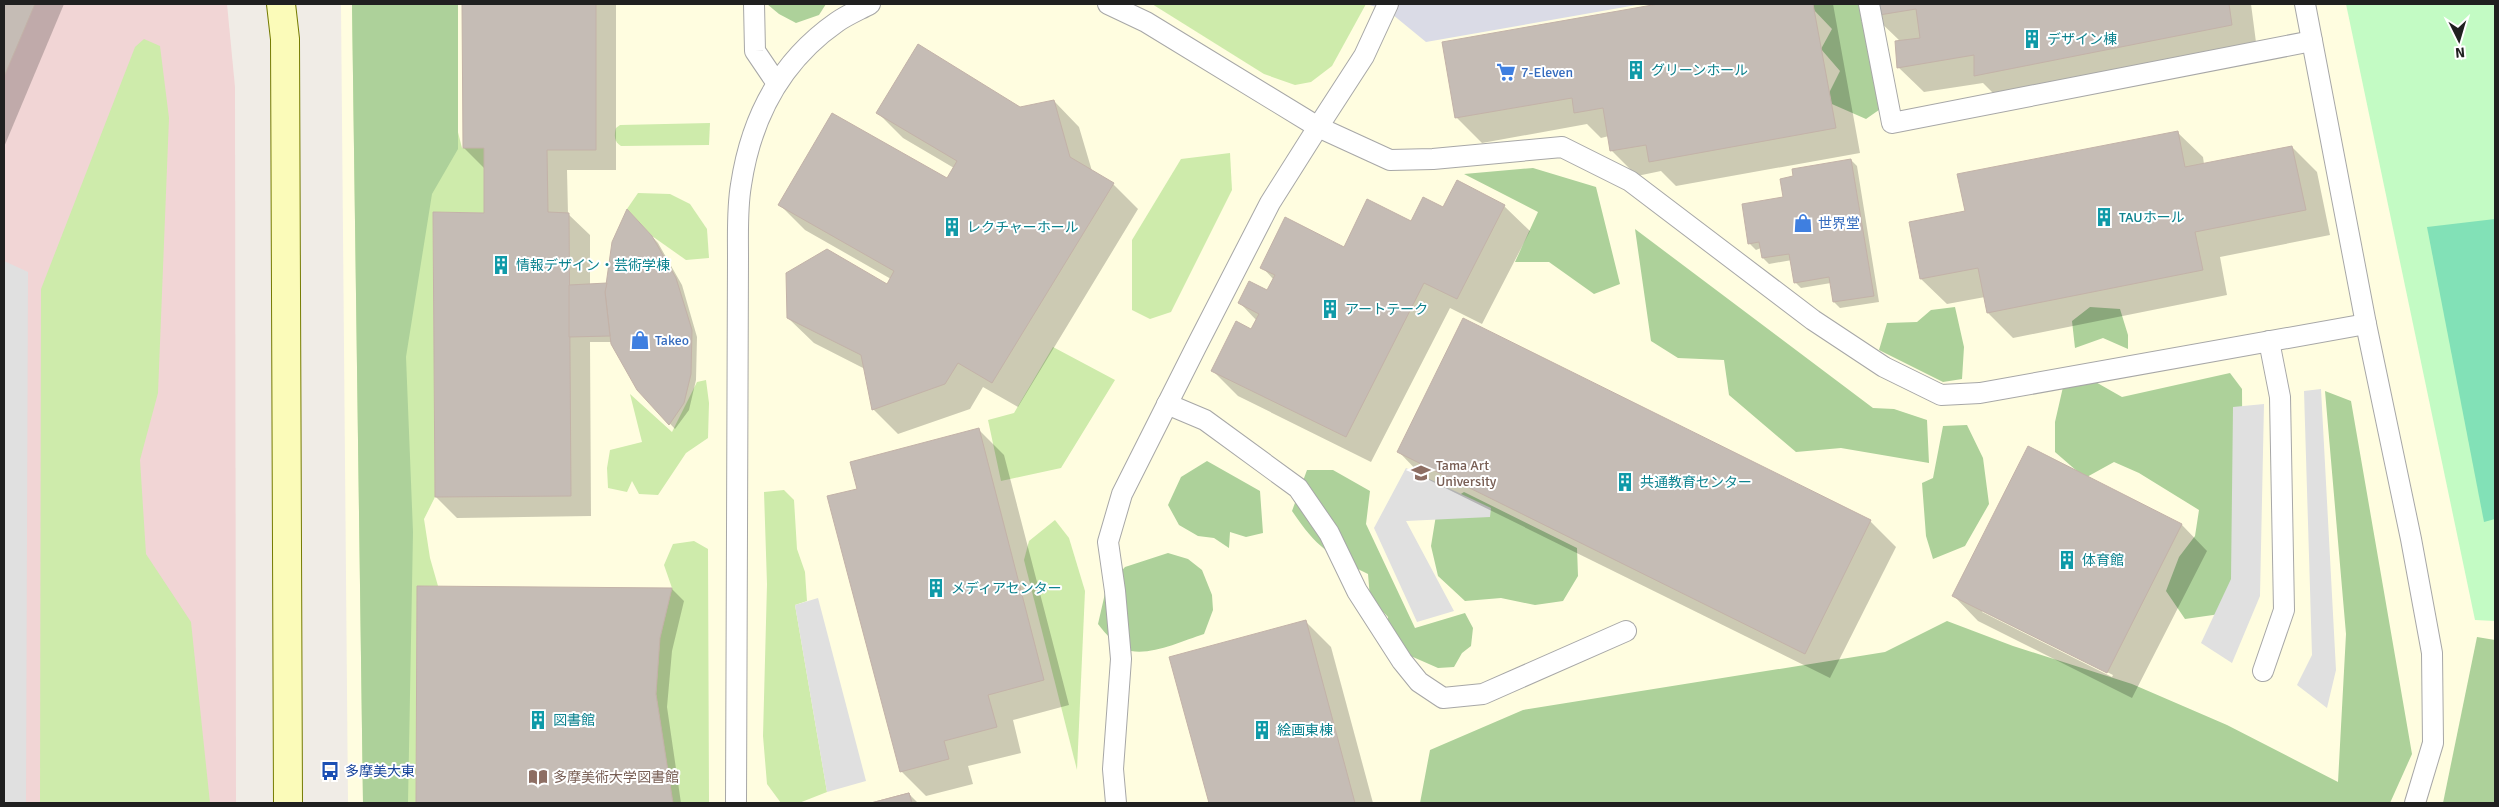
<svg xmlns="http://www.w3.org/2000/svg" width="2499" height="807" font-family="Signika,'Noto Sans JP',sans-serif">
<rect width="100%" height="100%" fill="#f0ece6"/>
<path fill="#f1d5d5" d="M4,4H227L235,87L236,803H4Z"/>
<path fill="#fffde0" d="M341,4H2495V803H348Z"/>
<g fill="#ceebab">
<path d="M352,4L448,93L462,148H484V213L433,212L435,497L424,519L430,558L438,586H417L416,803H363Z"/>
<path d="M1152,4H1366L1332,66L1311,82L1295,85L1264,74Z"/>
<path d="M144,39L160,46L169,118L158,393L140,460L146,554L191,622L210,803H40L41,289L135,47Z"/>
<path d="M710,123L709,145L621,146C614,142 614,135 616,128L620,125Z"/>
<path d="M1230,153L1232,190L1171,312L1150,319L1132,310V240L1181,159Z"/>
<path d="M638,193L670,194L690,204L707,229L709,258L686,260L652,236L627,209Z"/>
<path d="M1053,347L1115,380L1061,468L1001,481L988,420L1014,413Z"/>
<path d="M706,380L709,403L708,438L686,453L658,495L639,494L632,481L627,492L608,488L607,468L610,450L642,442L630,394L672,432L697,382Z"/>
<path d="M784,490L794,500L797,549L805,572L807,601L795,605L827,792L799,803H781L767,784L763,736L767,584L764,492Z"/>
<path d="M1055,520L1069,538L1085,591L1077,770L1024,560L1029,541Z"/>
<path d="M694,541L708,549L709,803H673L656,694L660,638L672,588L664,565L673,544Z"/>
</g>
<g fill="#add19a">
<path d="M352,4H458V149L432,194L406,357L413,532L408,803H363Z"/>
<path d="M767,4H826L819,15L796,23L779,14Z"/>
<path d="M1812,4H1862L1861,21L1873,32L1868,55L1886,105L1866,119L1825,101L1840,71L1821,49L1832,29L1813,9Z"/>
<path d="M1533,168L1596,187L1620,284L1594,294L1549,262H1515L1538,212L1464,174Z"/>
<path d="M1635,229L1873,408L1894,409L1927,420L1929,463L1841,448L1796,452L1729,395L1724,360L1678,358L1651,341Z"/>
<path d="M1955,307L1964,347L1962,379L1943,382L1879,350L1887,323L1917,322L1931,310Z"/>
<path d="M2090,307L2120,309L2128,335V349L2103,338L2075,348L2072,321Z"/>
<path d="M2230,373L2242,389L2243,555L2227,613L2185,619L2166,591L2179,557L2195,536L2199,510L2139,473L2114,462L2085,478L2055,452V422L2063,387L2085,376L2122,397Z"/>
<path d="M2325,391L2351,401L2412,754L2390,803H1420L1430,750L1523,710L1885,652L1947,621L2013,646L2132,684L2227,725L2338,782L2346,634Z"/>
<path d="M1967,425L1983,458L1989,504L1965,546L1933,559L1926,536L1922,483L1933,478L1943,426Z"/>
<path d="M1207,461L1260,491L1263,533L1246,537L1230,532L1229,548L1214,538L1198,536L1179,525L1168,505L1181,477Z"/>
<path d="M1307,470H1333L1370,491L1366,524L1415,628L1465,613L1473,628L1471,646L1462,653L1454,667L1438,668L1413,657L1385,653L1388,617L1370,598L1368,574C1329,555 1317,548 1292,511Z"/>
<path d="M1464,492L1577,548L1578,576L1563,601L1535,605L1501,598L1465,601L1438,576L1431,546L1437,509Z"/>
<path d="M1168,553L1188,559L1202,570L1212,595L1213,610L1204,634C1182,641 1153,655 1131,651C1119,650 1105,633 1098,624L1106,589L1125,567Z"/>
<path d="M2477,637L2495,640V803H2443Z"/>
</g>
<path fill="#c3fbc4" d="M2346,4H2495V621L2475,620Z"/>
<path fill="#82e1b7" d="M2495,219V519L2484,522L2427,227Z"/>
<g fill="#e0e0e0">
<path d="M4,261L28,272L26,803H4Z"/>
<path d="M2321,389L2336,670L2327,708L2297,685L2312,655L2304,391Z"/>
<path d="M2264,404L2260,596L2232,663L2201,643L2231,579L2233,407Z"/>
<path d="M1406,468L1491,508L1490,517L1406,521L1454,611L1417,622L1374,528Z"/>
<path d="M818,598L866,781L827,792L795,605Z"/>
</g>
<path fill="#dadbe6" d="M1366,4H1642L1426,42L1387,10Z"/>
<g fill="#0003" fill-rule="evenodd">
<path d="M4,4H64L4,147Z"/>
<path d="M463,4H616V170H567L568,214L590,235V285L608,284L628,211L658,243L682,285L697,337L696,380L689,410L675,429L638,390L612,342H590L591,516L457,518L436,497L485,214V169L464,148Z"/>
<path d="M1665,4H1833L1860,153L1676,186L1661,171L1637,176L1611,150L1609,136L1601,138L1587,124L1482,143L1457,118L1443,43Z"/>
<path d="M1872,4H2251L2257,50L2000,100L1983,83L1924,92L1898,67L1900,41L1874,16Z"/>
<path d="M1054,101L1079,127L1092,171L1113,184L1138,209L1018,407L983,387L970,409L898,434L873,409L865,369L814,343L788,318L887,286L891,279L805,230L780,205L947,180L954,168L903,138L878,113L1019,109Z"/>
<path d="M2177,132L2203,157L2204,164L2292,147L2317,172L2330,235L2220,257L2227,295L2013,338L1988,313L1985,297L1947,304L1921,279L1910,223L1966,212Z"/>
<path d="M1851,160L1857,166L1879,302L1840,308L1834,302L1831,283L1801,288L1795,282L1792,260L1769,264L1763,258L1761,248L1756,250L1750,244L1784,199Z"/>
<path d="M1504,206L1530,231L1482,324L1450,308L1371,462L1238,396L1212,370L1252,331L1257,321L1240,303L1268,292L1274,280L1262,267L1344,248L1444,209Z"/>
<path d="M1464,320L1871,522L1896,547L1830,678L1423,477L1398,451Z"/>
<path d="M978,429L1004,455L1069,705L1013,720L1021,753L968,766L973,784L926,796L901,771Z"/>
<path d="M2028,448L2182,525L2207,551L2132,698L1978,621L1953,595ZM1982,609L2113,675L2112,677L1982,612Z"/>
<path d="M418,587L672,589L684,601L672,651L667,707L681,803H417Z"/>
<path d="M1306,622L1331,647L1373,803H1210L1171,658Z"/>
<path d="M909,794L918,803H876Z"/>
</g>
<g fill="#c5bcb5" stroke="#c3b2a8">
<path d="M4,4H35L4,77Z"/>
<path d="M462,4H596V150H547L548,212L569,213L571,496L435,497L433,212L484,213V148H463Z"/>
<path d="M1658,4H1813L1836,128L1649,162L1646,145L1610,151L1603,108L1574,113L1572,98L1455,118L1442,42Z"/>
<path d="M1871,4H2229L2232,25L1974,76V55L1897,68L1895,41L1920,38L1916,9L1873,16Z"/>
<path d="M918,44L1020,107L1054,100L1070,157L1114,183L992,383L958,363L945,384L872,410L861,355L787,318L786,273L827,249L887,284L894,271L778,205L832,113L947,178L957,161L876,113Z"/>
<path d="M2178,131L2185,167L2292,146L2306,210L2195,232L2203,270L1987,313L1978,268L1920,279L1909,222L1965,211L1957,174Z"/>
<path d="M1851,159L1874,296L1833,302L1829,277L1794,283L1789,254L1762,258L1759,242L1748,244L1742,204L1783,197L1780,179L1793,176L1792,169Z"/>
<path d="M1457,180L1505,205L1457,299L1424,283L1346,437L1211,371L1236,321L1251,329L1259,314L1238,303L1249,281L1267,290L1275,275L1260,268L1285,217L1344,247L1367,199L1411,221L1423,197L1443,207Z"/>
<path d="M627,209L652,236L676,278L692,330L691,374L684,403L669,425L637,390L611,344L605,292L612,242Z"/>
<path d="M607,283L605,292L610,336L569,337V285Z"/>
<path d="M1463,318L1871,520L1805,654L1397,452Z"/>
<path d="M979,428L1044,680L988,695L997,727L944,741L949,759L900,772L827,496L857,489L850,462Z"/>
<path d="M2028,446L2182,524L2107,673L1952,596Z"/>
<path d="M417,586L672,588L660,638L656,694L673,803H416Z"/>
<path d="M1306,620L1355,803H1209L1169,657Z"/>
<path d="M909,793L912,803H871Z"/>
<path d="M909,793L912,803H871Z"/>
</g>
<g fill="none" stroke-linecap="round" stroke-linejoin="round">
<g stroke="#a7a7a7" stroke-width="22">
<g id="lane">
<path d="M754,4L755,51L776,82"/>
<path d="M1108,4L1146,22L1318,127L1364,56L1388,4"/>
<path d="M1869,4L1892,123L2312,41"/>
<path d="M2305,4L2366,324L2411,539L2432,653L2433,743L2415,803"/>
<path d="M1167,404L1205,420L1298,488L1329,533L1357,591L1402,661L1419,682L1443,698L1483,694L1626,631"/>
<path d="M2263,671L2284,610L2280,397L2269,341"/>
<path d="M736,803L738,257C738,233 737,208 741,185C751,118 781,61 837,22C847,15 859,10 870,4"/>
<path d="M1116,803L1113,769L1121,659L1115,591L1108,542L1122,494L1196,347L1270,203L1318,127L1390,160L1433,159L1562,147L1630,181L1813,320L1884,367L1941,395L1980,393L2366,324"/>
</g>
</g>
<g stroke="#757b02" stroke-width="30">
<path id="secondary" d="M281,4L285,39L288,803"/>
</g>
<use href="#lane" stroke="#fff" stroke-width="20"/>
<use href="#secondary" stroke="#fbfbb9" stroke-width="28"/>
</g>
<defs>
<g id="building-bare" transform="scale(1.5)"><path d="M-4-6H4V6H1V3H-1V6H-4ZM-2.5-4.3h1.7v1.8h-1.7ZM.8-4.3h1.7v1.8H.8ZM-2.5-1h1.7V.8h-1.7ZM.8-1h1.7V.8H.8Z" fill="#0f9aa8" stroke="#fff" stroke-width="2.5" paint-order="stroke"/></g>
<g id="supermarket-bare" transform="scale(1.5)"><path d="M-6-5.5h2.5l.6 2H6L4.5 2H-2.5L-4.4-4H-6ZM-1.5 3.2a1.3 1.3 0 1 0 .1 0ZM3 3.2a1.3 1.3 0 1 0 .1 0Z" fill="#3f7fe0" stroke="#fff" stroke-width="2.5" paint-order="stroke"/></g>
<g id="shop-bare" transform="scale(1.5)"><path d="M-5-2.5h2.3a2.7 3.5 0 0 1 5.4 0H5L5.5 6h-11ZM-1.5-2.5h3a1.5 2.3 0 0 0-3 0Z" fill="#3f7fe0" stroke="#fff" stroke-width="2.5" paint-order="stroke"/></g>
<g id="university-bare" transform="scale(1.5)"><path d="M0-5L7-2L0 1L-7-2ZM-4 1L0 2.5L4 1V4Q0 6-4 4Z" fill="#8d6e63" stroke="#fff" stroke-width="2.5" paint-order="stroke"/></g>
<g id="bus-bare" transform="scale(1.5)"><path d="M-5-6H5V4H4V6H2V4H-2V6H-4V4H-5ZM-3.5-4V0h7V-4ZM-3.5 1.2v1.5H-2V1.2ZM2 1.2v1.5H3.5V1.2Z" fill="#1a4fb4" stroke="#fff" stroke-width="2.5" paint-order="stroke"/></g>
<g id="library-bare" transform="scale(1.5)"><path d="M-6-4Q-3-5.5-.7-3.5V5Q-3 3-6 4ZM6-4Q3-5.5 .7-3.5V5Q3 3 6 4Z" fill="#8d6e63" stroke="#fff" stroke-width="2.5" paint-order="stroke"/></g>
</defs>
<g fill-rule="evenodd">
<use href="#building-bare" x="2032" y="39"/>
<use href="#building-bare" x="1636" y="70"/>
<use href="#supermarket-bare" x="1506" y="72"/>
<use href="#building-bare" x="2104" y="217"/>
<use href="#shop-bare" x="1803" y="223"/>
<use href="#building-bare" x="952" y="227"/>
<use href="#building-bare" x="501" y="265"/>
<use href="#building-bare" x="1330" y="309"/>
<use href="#shop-bare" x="640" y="340"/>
<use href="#university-bare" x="1421" y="473"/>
<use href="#building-bare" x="1625" y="482"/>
<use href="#building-bare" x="2067" y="560"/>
<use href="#building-bare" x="936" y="588"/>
<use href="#building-bare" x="538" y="720"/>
<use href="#building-bare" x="1262" y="730"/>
<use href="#bus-bare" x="330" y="771"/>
<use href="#library-bare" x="538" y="777"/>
</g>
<g text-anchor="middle" stroke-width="4" stroke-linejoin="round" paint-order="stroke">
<g font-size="14" fill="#0d838f" stroke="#fff" text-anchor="start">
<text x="2047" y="44">デザイン棟</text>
<text x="1651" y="75">グリーンホール</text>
<text x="2119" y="222">TAUホール</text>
<text x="967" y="232">レクチャーホール</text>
<text x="516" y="270">情報デザイン・芸術学棟</text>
<text x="1345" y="314">アートテーク</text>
<text x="1640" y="487">共通教育センター</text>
<text x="2082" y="565">体育館</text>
<text x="951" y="593">メディアセンター</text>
<text x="553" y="725">図書館</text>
<text x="1277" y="735">絵画東棟</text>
</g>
<g font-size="14" fill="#366cbe" stroke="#fff" text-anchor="start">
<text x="1521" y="77">7-Eleven</text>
<text x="1818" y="228">世界堂</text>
<text x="655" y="345">Takeo</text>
</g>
<g font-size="14" fill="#785e54" stroke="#fff" text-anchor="start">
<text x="1436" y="470">Tama Art<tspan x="1436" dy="16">University</tspan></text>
<text x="553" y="782">多摩美術大学図書館</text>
</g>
<g font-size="14" fill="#164399" stroke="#fff" text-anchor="start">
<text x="345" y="776">多摩美大東</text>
</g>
</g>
<rect width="2499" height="807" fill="none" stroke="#202020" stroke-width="10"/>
<g transform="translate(2459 40) rotate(175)" stroke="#ffffff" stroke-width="4" paint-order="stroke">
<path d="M0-4L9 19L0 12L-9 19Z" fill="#202020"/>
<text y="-8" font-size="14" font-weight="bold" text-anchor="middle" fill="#202020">N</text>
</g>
</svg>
